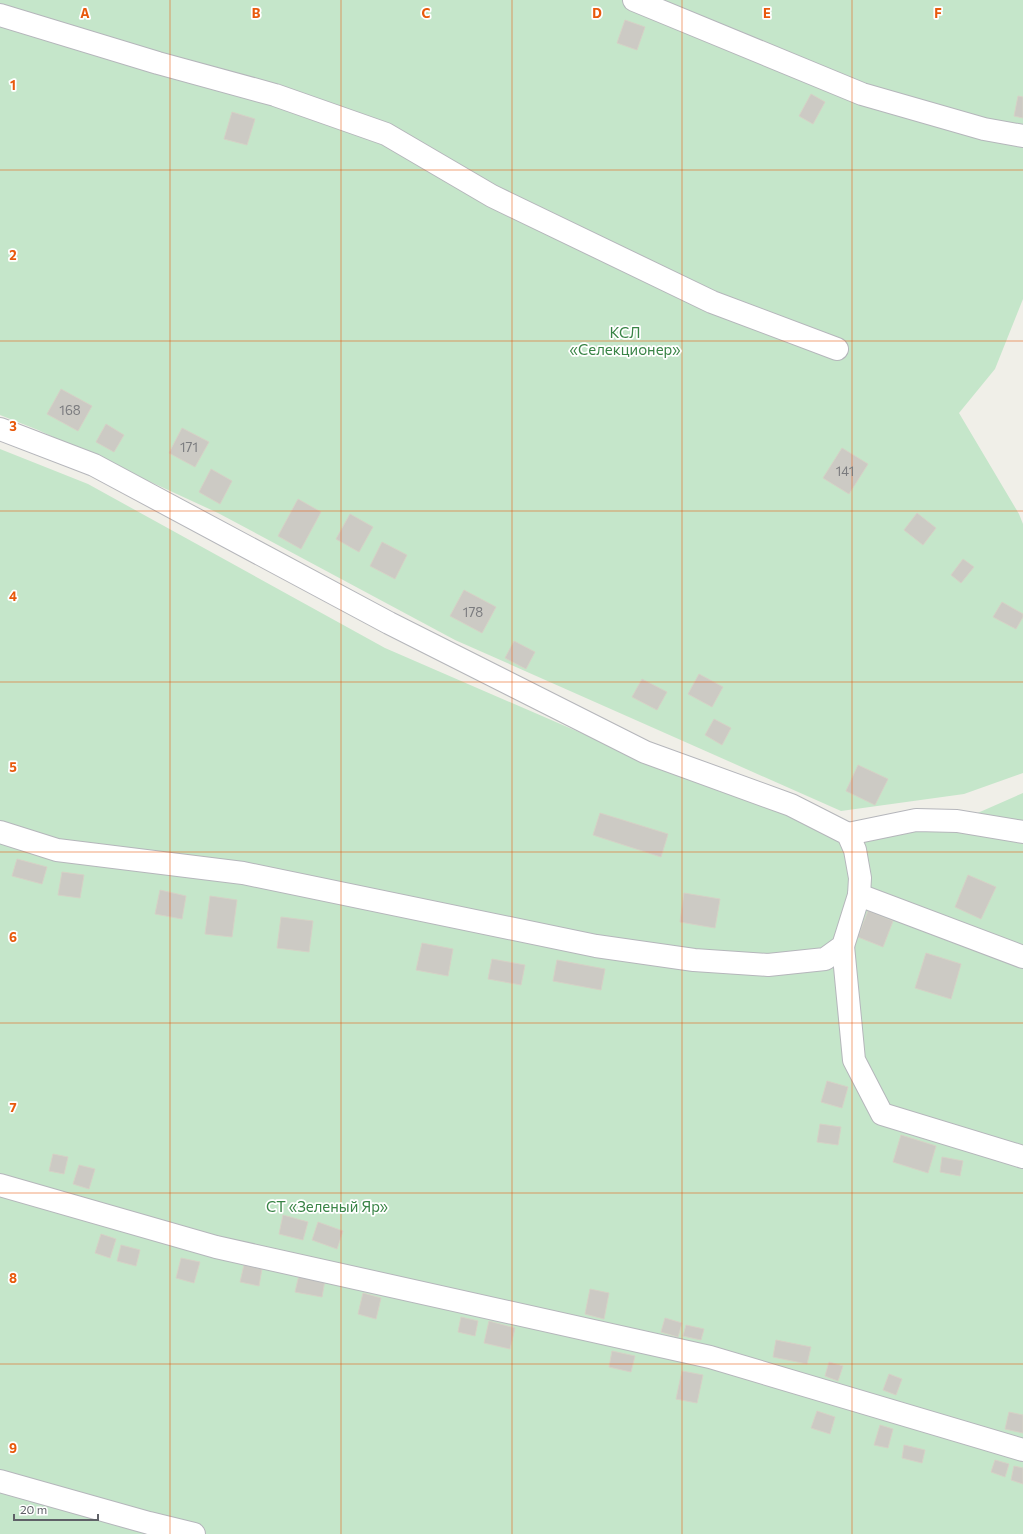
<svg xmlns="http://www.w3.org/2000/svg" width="1023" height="1534" viewBox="0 0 1023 1534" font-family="Commissioner,sans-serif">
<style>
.green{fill:#c5e6ca}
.building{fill:#cccac4;stroke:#d5d2c6}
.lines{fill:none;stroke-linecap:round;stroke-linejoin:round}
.minor-casing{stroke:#b5b6bb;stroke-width:24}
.minor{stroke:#fff;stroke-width:22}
.grid{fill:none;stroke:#e8590c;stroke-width:1;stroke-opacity:0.55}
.labels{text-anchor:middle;stroke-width:3.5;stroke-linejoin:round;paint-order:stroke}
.number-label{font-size:13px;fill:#7a7b7e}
.park-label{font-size:15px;fill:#398446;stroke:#fff}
.grid-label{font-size:13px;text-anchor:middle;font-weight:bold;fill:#e8590c;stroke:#fff;stroke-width:3.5;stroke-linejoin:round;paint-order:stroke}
</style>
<rect width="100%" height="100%" fill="#f0efe8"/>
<g class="green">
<path d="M0,0H1023V299L995,369L959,413L1019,514L1023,524V773L964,794L841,811L455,640L218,513L38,430L0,415Z"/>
<path d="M0,449L88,484L385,648L602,742L834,834L973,815L1023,793V1534H0Z"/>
</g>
<g class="building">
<path d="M625,20L645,27L637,50L617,43Z"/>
<path d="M811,94L825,102L813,124L799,116Z"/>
<path d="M1018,96L1023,97V118L1014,116Z"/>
<path d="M232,112L255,119L247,145L224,139Z"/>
<path d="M61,389L92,406L78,431L47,414Z"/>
<path d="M106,424L124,435L114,452L96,442Z"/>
<path d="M182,428L209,442L195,467L169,453Z"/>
<path d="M842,448L868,464L849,494L823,478Z"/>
<path d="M211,469L232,481L220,504L199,492Z"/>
<path d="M298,499L321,512L301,549L278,536Z"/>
<path d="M917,513L936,528L923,545L904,530Z"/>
<path d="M350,514L373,527L359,552L336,539Z"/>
<path d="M382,542L407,555L395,579L370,566Z"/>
<path d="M963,559L974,567L961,583L951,575Z"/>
<path d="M464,590L496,607L482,633L450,616Z"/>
<path d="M1002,602L1023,614V617L1016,629L993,617Z"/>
<path d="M514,641L535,652L526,669L505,658Z"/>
<path d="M699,674L723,687L712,707L688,694Z"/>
<path d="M642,679L667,692L657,710L632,697Z"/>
<path d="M714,719L731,728L722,745L705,735Z"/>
<path d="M858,765L888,779L875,805L846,791Z"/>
<path d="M600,813L668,834L661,857L593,835Z"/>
<path d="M17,859L47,867L42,884L12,876Z"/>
<path d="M62,872L84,875L80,898L58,895Z"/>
<path d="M968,875L996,887L981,919L955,907Z"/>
<path d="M160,890L186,896L182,919L155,914Z"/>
<path d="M684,893L720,899L715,928L680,922Z"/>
<path d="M210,896L237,900L232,937L205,934Z"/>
<path d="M868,911L893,921L883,947L858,937Z"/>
<path d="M281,917L313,921L309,952L277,948Z"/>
<path d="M422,943L453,949L448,976L416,970Z"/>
<path d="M926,953L961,964L951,999L915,988Z"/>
<path d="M492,959L525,965L521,985L488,979Z"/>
<path d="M557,960L605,969L601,990L553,981Z"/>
<path d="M827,1081L848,1087L842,1108L821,1102Z"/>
<path d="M820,1124L841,1127L838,1145L817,1142Z"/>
<path d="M901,1135L936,1146L928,1173L893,1162Z"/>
<path d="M53,1154L68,1157L64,1174L49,1171Z"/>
<path d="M942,1157L963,1161L960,1176L940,1172Z"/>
<path d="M79,1165L95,1169L89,1189L73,1184Z"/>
<path d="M283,1215L308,1222L303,1240L279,1234Z"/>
<path d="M318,1222L343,1231L337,1249L312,1240Z"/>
<path d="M101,1234L116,1239L110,1258L95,1253Z"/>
<path d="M121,1245L140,1250L136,1266L117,1261Z"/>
<path d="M181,1258L200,1262L194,1283L176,1278Z"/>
<path d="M244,1265L262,1269L259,1286L240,1282Z"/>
<path d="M299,1275L325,1280L322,1297L295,1292Z"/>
<path d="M590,1289L609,1293L604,1319L585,1314Z"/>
<path d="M363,1293L381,1298L376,1319L358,1314Z"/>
<path d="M461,1317L478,1321L475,1336L458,1332Z"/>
<path d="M665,1318L682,1323L678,1337L661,1332Z"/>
<path d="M489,1321L515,1328L510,1349L484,1343Z"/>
<path d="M686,1325L704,1329L701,1340L683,1336Z"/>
<path d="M776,1340L811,1347L807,1364L773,1357Z"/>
<path d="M612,1351L635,1356L631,1372L609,1367Z"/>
<path d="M829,1362L843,1366L838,1381L825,1376Z"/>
<path d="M682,1371L703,1375L697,1403L676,1399Z"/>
<path d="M889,1374L902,1379L896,1395L883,1390Z"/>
<path d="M817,1411L835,1417L830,1434L811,1428Z"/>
<path d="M1009,1412L1023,1415V1433L1005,1429Z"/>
<path d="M880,1425L893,1429L888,1448L874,1445Z"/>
<path d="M904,1445L925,1450L922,1463L902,1458Z"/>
<path d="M995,1460L1009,1464L1005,1477L991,1472Z"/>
<path d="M1014,1466L1023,1468V1484L1011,1480Z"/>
</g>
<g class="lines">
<g class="minor-casing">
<g id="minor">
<path d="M634,0L862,94L984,129L1023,136"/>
<path d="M0,15L158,63L275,95L386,134L492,196L712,302L837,349"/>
<path d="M0,429L94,465L389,623L645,752L791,805L848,834L855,850L860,878L859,895L843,946L825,959L768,965L694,960L596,946L243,873L57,850L0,832"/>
<path d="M848,834L916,820L957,821L1023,832"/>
<path d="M859,895L1023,957"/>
<path d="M843,946L854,1060L882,1114L1023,1157"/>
<path d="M0,1185L216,1247L710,1357L1023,1450"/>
<path d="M0,1481L149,1523L194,1534"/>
</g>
</g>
<use href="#minor" class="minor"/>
</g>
<path class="grid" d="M170,0V1534M341,0V1534M512,0V1534M682,0V1534M852,0V1534M0,170H1023M0,341H1023M0,511H1023M0,682H1023M0,852H1023M0,1023H1023M0,1193H1023M0,1364H1023"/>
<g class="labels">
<g class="number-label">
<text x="70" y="415">168</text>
<text x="189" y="452">171</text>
<text x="845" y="476">141</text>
<text x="473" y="617">178</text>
</g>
<g class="park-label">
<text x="625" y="338">КСЛ<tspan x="625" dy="17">«Селекционер»</tspan></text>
<text x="327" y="1212">СТ «Зеленый Яр»</text>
</g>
</g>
<g class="grid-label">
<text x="85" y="18">A</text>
<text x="256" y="18">B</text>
<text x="426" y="18">C</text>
<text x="597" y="18">D</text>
<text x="767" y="18">E</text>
<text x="938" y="18">F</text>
<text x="13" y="90">1</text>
<text x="13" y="260">2</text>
<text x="13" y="431">3</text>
<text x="13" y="601">4</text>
<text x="13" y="772">5</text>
<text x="13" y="942">6</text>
<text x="13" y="1112">7</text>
<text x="13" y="1283">8</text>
<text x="13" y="1453">9</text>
</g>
<path d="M14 1514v6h84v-6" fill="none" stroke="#5f6167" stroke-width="2"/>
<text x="20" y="1514" font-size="12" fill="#5f6167" stroke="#ffffff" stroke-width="3" paint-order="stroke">20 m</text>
</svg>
